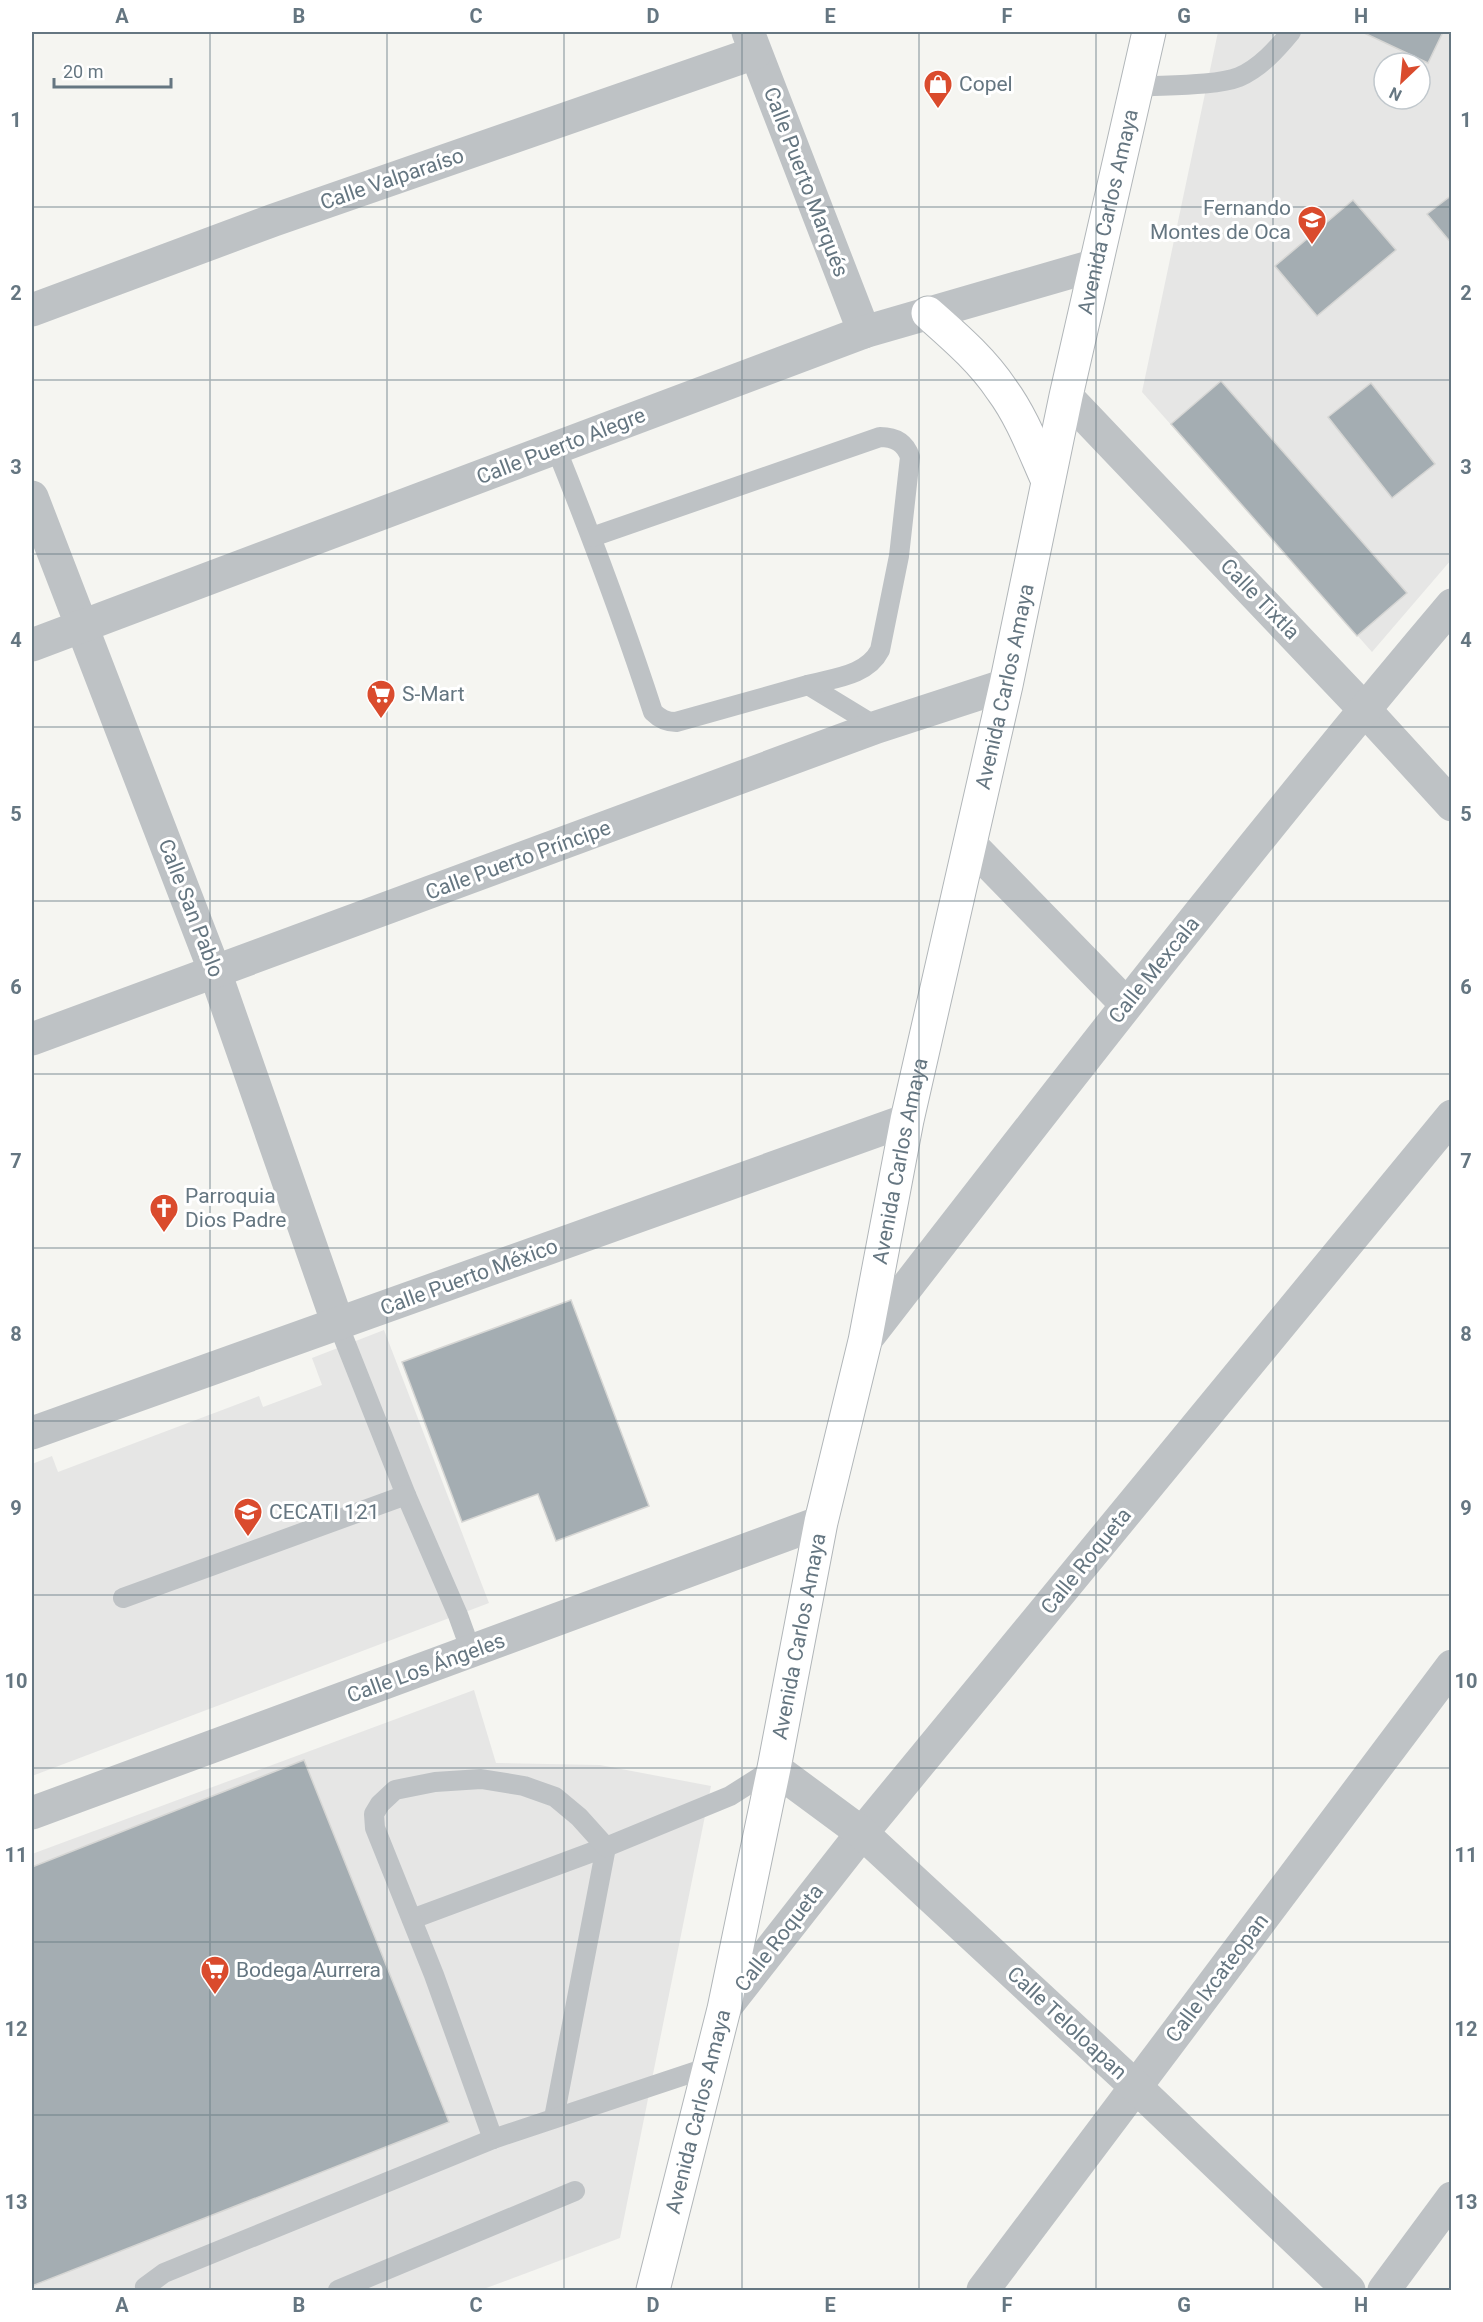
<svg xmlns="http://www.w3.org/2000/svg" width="1483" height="2322" viewBox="0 0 1483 2322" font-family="Roboto,sans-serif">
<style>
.built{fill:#e6e6e5;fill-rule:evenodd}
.building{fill:#a4adb2;stroke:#d6d6d4;stroke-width:1.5}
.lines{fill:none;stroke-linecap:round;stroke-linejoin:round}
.primary-casing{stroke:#b1b6b9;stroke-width:35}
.service{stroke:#bec2c5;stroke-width:20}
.minor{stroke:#bec2c5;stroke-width:33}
.tertiary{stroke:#bec2c5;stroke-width:33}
.primary{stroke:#fff;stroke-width:33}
.grid{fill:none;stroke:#657681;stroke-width:1.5;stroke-opacity:0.55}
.labels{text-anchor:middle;stroke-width:6;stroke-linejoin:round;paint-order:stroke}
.poi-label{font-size:21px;fill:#657681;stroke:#fff;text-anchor:start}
.street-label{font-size:21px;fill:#657681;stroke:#fff}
.neatline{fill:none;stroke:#657681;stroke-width:2}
.grid-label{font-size:20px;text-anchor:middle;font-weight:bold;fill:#657681}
</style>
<rect width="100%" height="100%" fill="#f5f5f1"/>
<g class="built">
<path d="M1218,32H1451V560L1372,652L1142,392ZM1384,63H1420V99H1384Z"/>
<path d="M384,1330L489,1603L32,1776V1464L52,1456L58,1472L259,1396L263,1407L322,1385L312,1358Z"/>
<path d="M474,1690L496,1763L600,1765L711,1786L620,2238L481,2290H32V1854Z"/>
</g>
<g class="building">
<path d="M1362,32H1443L1428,63Z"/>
<path d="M1452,195V244L1427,214Z"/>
<path d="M1353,200L1396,250L1317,316L1275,266Z"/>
<path d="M1221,381L1407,593L1357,636L1171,424Z"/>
<path d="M1371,383L1435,464L1392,498L1328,417Z"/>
<path d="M571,1300L649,1506L556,1541L538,1494L462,1522L402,1362Z"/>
<path d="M304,1760L449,2122L32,2286V1867Z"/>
</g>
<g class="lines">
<g class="primary-casing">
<g id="primary">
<path d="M928,313C955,337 982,360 1002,390C1022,417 1034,450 1048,481"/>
<path id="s1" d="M653,2290L724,2009L774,1768L821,1522L865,1341L907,1120L1006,685L1066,396L1149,32"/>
</g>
</g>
<g class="service">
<path d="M1137,87C1162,85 1217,86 1239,77C1260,68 1277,49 1291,32"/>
<path d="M556,448C591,535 624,623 653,712C660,719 666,722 676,722L808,685L877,727"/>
<path d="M592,537L880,437C894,437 905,442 910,457L899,556L880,650C867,676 833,678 808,685"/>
<path d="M338,1324L406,1495L458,1615L471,1651"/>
<path d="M123,1598L406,1495"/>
<path d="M412,1919L606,1847L554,2118"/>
<path d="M493,2139L434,1975L375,1828L374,1814L380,1804L395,1790L435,1782L481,1779L524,1786L555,1797L579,1817L606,1847L730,1796L774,1768"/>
<path d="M146,2290L145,2287L164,2273L493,2139L709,2067"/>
<path d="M338,2290L575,2191"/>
</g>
<g class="minor">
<path d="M748,32L864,332"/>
<path d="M32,310L274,220L755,53"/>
<path d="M1066,396L1364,709L1452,805"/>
<path d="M32,497L215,972L338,1324"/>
<path d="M970,844L1126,1004"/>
<path d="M32,1039L877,727L1006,685"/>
<path d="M865,1341C1057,1093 1249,845 1452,605"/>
<path d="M32,1433L907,1120"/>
<path d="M32,1813L821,1522"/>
<path d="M724,2009L862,1833L1452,1116"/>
<path d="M983,2290L1452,1666"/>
<path d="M1384,2290L1452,2198"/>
</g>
<g class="tertiary">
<path d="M32,645L864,332L1096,265"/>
<path d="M774,1768L862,1833L1136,2087L1349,2290"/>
</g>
<use href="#primary" class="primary"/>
</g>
<path class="grid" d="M210,32V2290M387,32V2290M564,32V2290M742,32V2290M919,32V2290M1096,32V2290M1273,32V2290M32,207H1452M32,380H1452M32,554H1452M32,727H1452M32,901H1452M32,1074H1452M32,1248H1452M32,1421H1452M32,1595H1452M32,1768H1452M32,1942H1452M32,2115H1452"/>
<defs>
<g id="shop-pin" transform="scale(1.5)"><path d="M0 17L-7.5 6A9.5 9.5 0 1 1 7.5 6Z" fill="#da4b2d" stroke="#fff"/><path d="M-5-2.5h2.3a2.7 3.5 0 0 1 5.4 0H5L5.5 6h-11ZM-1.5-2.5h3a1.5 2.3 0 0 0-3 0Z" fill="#fff"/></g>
<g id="school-pin" transform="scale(1.5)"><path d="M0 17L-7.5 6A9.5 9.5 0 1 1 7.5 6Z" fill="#da4b2d" stroke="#fff"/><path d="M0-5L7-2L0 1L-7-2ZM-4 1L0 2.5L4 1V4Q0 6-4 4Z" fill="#fff"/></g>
<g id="supermarket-pin" transform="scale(1.5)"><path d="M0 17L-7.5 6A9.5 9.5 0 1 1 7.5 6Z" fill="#da4b2d" stroke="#fff"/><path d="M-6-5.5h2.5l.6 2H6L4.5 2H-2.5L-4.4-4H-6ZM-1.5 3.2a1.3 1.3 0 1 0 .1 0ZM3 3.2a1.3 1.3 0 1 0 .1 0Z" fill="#fff"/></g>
<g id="church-pin" transform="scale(1.5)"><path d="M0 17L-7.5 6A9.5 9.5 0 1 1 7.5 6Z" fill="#da4b2d" stroke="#fff"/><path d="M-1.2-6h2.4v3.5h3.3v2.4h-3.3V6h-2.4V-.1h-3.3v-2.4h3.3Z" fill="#fff"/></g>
</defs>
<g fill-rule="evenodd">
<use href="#shop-pin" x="938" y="84"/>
<use href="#school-pin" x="1312" y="220"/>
<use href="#supermarket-pin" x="381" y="694"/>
<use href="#church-pin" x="164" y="1208"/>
<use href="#school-pin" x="248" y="1512"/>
<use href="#supermarket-pin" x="215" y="1970"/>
</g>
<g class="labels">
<g class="poi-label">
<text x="959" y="91">Copel</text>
<text x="1291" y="215" text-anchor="end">Fernando<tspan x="1291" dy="24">Montes de Oca</tspan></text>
<text x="402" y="701">S-Mart</text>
<text x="185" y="1203">Parroquia<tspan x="185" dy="24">Dios Padre</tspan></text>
<text x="269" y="1519">CECATI 121</text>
<text x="236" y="1977">Bodega Aurrera</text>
</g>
<g class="street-label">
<text transform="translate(392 179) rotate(-19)" y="7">Calle Valparaíso</text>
<text transform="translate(806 182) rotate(69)" y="7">Calle Puerto Marqués</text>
<text dy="7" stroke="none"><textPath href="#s1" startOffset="2128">Avenida Carlos Amaya</textPath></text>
<text transform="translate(561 446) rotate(-21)" y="7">Calle Puerto Alegre</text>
<text transform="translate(1260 599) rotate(46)" y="7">Calle Tixtla</text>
<text dy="7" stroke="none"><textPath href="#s1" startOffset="1642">Avenida Carlos Amaya</textPath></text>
<text transform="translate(518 860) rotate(-20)" y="7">Calle Puerto Príncipe</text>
<text transform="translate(191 908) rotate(69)" y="7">Calle San Pablo</text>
<text transform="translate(1154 970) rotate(-51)" y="7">Calle Mexcala</text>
<text dy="7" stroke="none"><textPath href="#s1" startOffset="1156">Avenida Carlos Amaya</textPath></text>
<text transform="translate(469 1277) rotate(-20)" y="7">Calle Puerto México</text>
<text transform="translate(1086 1561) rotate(-51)" y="7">Calle Roqueta</text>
<text dy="7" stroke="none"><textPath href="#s1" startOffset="670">Avenida Carlos Amaya</textPath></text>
<text transform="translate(426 1668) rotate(-20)" y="7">Calle Los Ángeles</text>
<text transform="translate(779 1938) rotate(-52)" y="7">Calle Roqueta</text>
<text transform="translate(1217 1978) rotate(-53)" y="7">Calle Ixcateopan</text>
<text transform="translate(1067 2023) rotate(43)" y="7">Calle Teloloapan</text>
<text dy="7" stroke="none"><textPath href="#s1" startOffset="184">Avenida Carlos Amaya</textPath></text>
</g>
</g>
<rect width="1483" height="2322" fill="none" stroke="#ffffff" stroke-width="66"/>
<g transform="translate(1402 81) rotate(206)"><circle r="28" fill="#ffffff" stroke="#c1c8cd" stroke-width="1.5"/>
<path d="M0-4.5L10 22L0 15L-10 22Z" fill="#da4b2d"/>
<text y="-9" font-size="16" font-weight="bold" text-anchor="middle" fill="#657681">N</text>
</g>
<path d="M54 78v9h117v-9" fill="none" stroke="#657681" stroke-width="3"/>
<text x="63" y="78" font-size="18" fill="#657681" stroke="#ffffff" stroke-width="4.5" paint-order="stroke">20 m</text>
<rect x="33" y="33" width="1417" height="2256" class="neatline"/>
<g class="grid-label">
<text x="122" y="23">A</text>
<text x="299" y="23">B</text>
<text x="476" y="23">C</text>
<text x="653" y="23">D</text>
<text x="830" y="23">E</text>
<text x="1007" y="23">F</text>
<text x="1184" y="23">G</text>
<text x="1361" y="23">H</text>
<text x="16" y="127">1</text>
<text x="1466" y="127">1</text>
<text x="16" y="300">2</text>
<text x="1466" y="300">2</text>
<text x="16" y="474">3</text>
<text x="1466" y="474">3</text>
<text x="16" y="647">4</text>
<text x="1466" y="647">4</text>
<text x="16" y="821">5</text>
<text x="1466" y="821">5</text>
<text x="16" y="994">6</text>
<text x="1466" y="994">6</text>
<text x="16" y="1168">7</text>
<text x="1466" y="1168">7</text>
<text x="16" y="1341">8</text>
<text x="1466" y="1341">8</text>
<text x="16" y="1515">9</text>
<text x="1466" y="1515">9</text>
<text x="16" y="1688">10</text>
<text x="1466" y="1688">10</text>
<text x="16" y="1862">11</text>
<text x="1466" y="1862">11</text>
<text x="16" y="2036">12</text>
<text x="1466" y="2036">12</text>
<text x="16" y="2209">13</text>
<text x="1466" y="2209">13</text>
<text x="122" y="2312">A</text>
<text x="299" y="2312">B</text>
<text x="476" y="2312">C</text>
<text x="653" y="2312">D</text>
<text x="830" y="2312">E</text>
<text x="1007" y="2312">F</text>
<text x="1184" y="2312">G</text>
<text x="1361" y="2312">H</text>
</g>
</svg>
